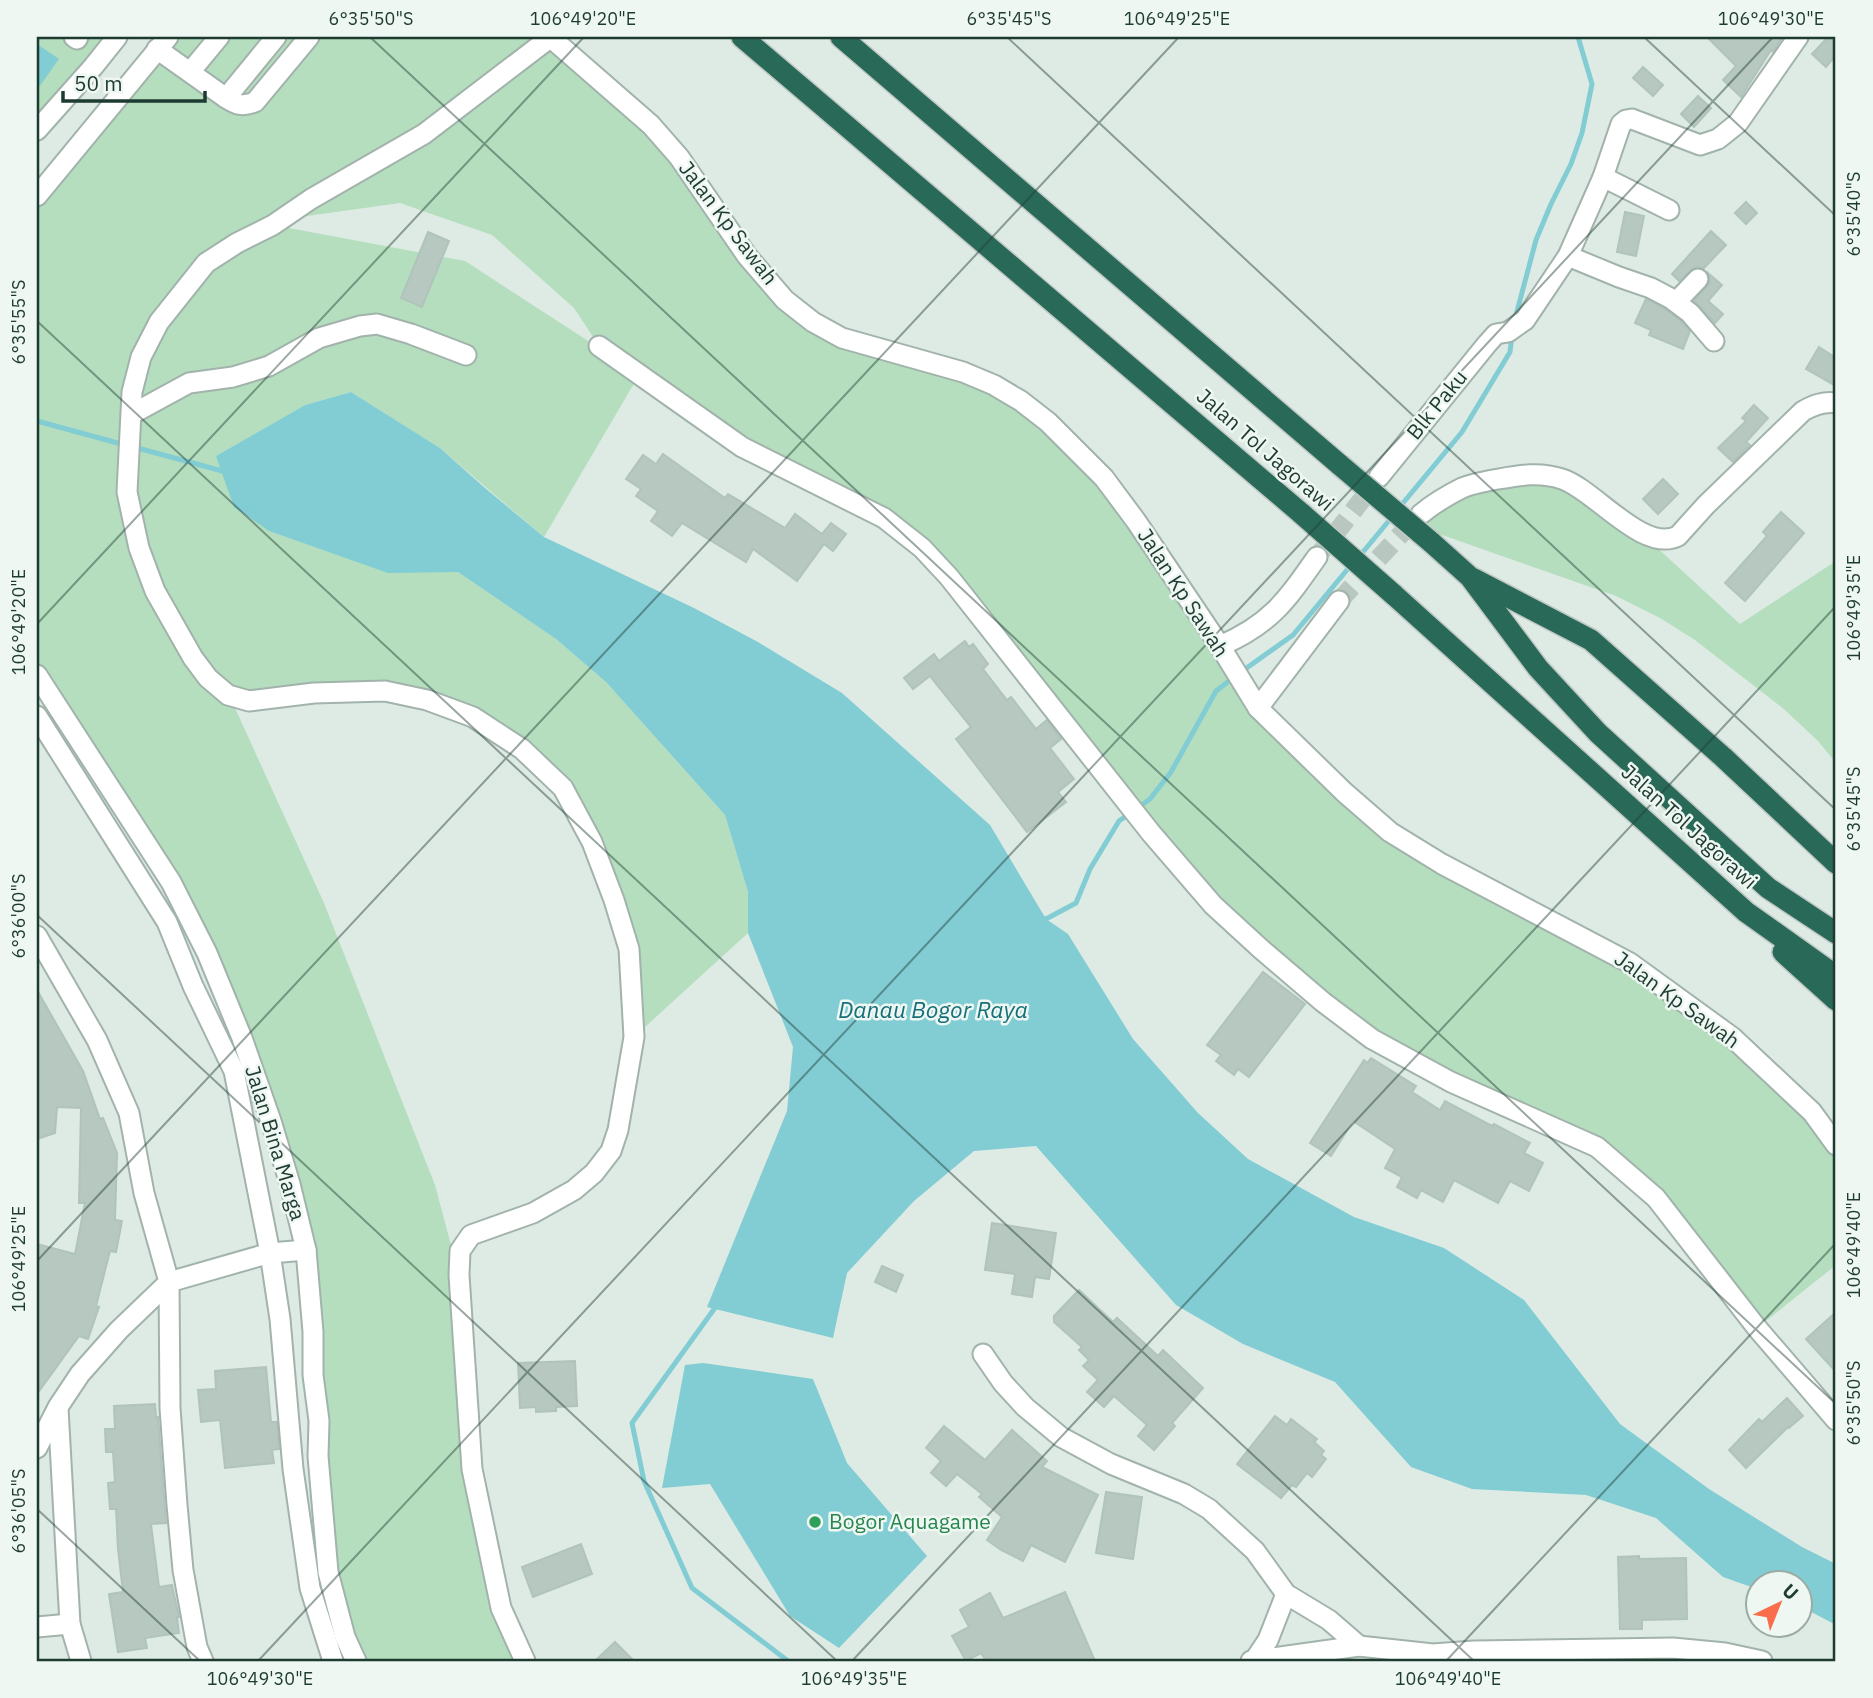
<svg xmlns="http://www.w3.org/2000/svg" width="1873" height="1698" viewBox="0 0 1873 1698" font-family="'IBM Plex Sans',sans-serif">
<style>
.green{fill:#b5debe;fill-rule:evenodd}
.water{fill:#82ccd4}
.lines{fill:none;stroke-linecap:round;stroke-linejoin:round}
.stream{stroke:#82ccd4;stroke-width:5}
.building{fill:#b6c8c0;stroke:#b0c4bb;stroke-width:2}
.minor-tunnel{stroke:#b8c8c0;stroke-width:19;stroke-dasharray:19 10;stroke-linecap:butt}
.minor-casing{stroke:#a1b3ab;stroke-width:23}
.highway-casing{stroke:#c0c8c6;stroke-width:24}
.minor{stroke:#fff;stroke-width:19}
.highway{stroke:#296958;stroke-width:21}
.highway-bridge-casing{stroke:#c0c8c6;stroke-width:24;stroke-linecap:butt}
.highway-bridge{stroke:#296958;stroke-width:21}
.ticks{fill:none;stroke:#1e3b32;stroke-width:2;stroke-opacity:0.45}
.leisure-dot{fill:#2e9e5b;stroke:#eef7f2;stroke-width:2.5}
.labels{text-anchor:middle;stroke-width:5;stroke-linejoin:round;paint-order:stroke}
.street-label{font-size:21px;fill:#1e3b32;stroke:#eef7f2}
.leisure-label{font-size:21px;fill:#27864d;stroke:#eef7f2;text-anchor:start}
.water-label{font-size:23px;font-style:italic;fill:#166f7a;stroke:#eef7f2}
.neatline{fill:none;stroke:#1e3b32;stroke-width:2.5}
.ticks-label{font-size:18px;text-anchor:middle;fill:#1e3b32}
</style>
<rect width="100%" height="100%" fill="#deebe4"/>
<g class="green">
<path d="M37,37H117L37,131Z"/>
<path d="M167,37H550L655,129L813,322L994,385L1104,478L1253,701L1392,833L1630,963L1732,1037L1836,1145V1265L1757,1328L1656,1198L1597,1147L1372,1039L1261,949L922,548L742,447L639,375L544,537L440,448L351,392L305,405L216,456L269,531L388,572H458L556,639L606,682L725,815L748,892V933L634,1037L629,949L563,788L473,717L385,691L229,695L324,903L435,1185L459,1275L472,1469L525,1661H356L328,1572L306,1250L207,953L37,675V195ZM400,203L492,235L574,308L599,346L613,357L465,261L273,225L279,220Z"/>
<path d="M1563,479L1639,531L1740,624L1836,561V763L1818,741L1785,710L1695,640L1660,618L1616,596L1411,524L1463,488Z"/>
</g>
<g class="water">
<path d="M37,44L59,59L37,90Z"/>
<path d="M351,392L440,448L485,488L544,537L694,608L758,642L842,693L990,825L1046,919L1068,934L1133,1039L1198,1113L1248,1159L1354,1217L1444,1248L1524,1300L1620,1424L1709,1489L1802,1547L1836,1564V1625L1800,1606V1582H1758L1757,1589L1723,1577L1656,1518L1586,1495L1472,1489L1411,1467L1335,1382L1243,1344L1176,1305L1036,1146L974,1151L914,1201L847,1273L833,1338L707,1307L787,1111L793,1047L748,933V892L725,815L606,682L556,639L458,572L388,573L269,531L234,507L216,456L305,405Z"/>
<path d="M703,1363L813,1379L847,1463L927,1556L839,1648L790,1616L710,1484L662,1488L685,1365Z"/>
</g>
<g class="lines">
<g class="stream">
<path d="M1515,319L1536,240L1551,204L1571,164L1582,133L1592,84L1578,37"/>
<path d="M37,421L125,445"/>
<path d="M134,447L226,472"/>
<path d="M1398,509L1462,432L1510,352L1512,335"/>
<path d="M1358,558L1392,517"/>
<path d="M1241,672L1293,635L1351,565"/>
<path d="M1040,918L1046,919L1076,903L1090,869L1119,821L1150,799L1171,772L1216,691L1233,678"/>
<path d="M717,1305L632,1423L644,1481L692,1588L788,1661"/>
</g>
</g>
<g class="building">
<path d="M1707,37H1780L1781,39L1773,52L1771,50L1741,97L1723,80L1736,66Z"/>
<path d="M1828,37H1836V55L1826,67L1812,54Z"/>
<path d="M1643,67L1663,85L1653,96L1633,78Z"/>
<path d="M1698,96L1711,108L1694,127L1681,114Z"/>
<path d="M1746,202L1757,213L1746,224L1735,213Z"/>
<path d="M1625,212L1644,216L1636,256L1617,252Z"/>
<path d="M1711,231L1726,245L1704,268H1694L1679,281L1672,274Z"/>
<path d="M428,232L449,241L422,307L401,298Z"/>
<path d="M1708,273L1722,285L1708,301L1723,314L1715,323L1694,301L1710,283Z"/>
<path d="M1646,299L1663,308L1682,322L1690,331L1683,349L1649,335L1651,330L1635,323Z"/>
<path d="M1819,347L1836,358V386L1806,369Z"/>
<path d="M1754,405L1768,418L1746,442L1750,445L1733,462L1718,448L1746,421L1742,418Z"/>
<path d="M663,454L725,498L728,494L785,528L795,514L822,534L831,523L846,534L833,551L824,544L797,581L753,549L746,562L682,523L672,536L651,521L658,511L636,496L641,489L626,479L643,455L656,464Z"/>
<path d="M1663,479L1678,494L1658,514L1643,499Z"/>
<path d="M1781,512L1804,533L1745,601L1725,583L1767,536L1763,532Z"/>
<path d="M965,641L969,647L973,644L988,664L983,669L1007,700L1011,697L1036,729L1047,720L1061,739L1050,748L1074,779L1058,792L1066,802L1027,832L956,739L971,727L930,676L913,689L904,678L934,654L939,661Z"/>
<path d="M1263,972L1305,1004L1249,1077L1238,1069L1234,1075L1216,1061L1221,1055L1207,1045Z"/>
<path d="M37,990L83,1071L100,1119L103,1118L117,1153L115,1220L122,1221L116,1252L110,1251L96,1306L99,1307L88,1339L79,1336L37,1394V1244L75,1254L85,1203H79L81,1108L57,1107L55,1133L37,1139Z"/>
<path d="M1371,1058L1416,1086L1412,1092L1440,1110L1445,1101L1492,1126L1494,1124L1530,1143L1524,1153L1543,1163L1529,1191L1510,1181L1498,1203L1454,1180L1443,1202L1421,1190L1417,1198L1397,1187L1402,1177L1385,1168L1395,1149L1353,1121L1331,1156L1310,1143L1364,1060L1367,1063Z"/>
<path d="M992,1223L1056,1233L1049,1279L1035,1277L1032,1297L1012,1294L1015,1274L985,1270Z"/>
<path d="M882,1266L903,1275L896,1292L875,1282Z"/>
<path d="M1079,1290L1113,1322L1117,1318L1158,1356L1163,1350L1203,1388L1172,1423L1175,1426L1154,1450L1138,1436L1147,1425L1114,1396L1104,1407L1087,1392L1098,1380L1083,1366L1089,1360L1079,1350L1082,1347L1054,1322V1316Z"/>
<path d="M1836,1312V1372L1806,1339Z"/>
<path d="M575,1361L577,1406L556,1407V1411L536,1412V1407L520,1408L518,1363Z"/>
<path d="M266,1367L271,1422H277L279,1449L272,1450L274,1463L225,1468L220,1420L201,1422L198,1390L216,1389L215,1371Z"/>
<path d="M1787,1398L1803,1416L1789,1428L1788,1427L1746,1468L1729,1450L1759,1419L1762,1422Z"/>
<path d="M155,1404L156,1417H158L166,1523L151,1524L159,1587L172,1585L179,1617H177L179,1633L145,1638L147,1648L118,1652L109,1594L123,1592L118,1549L116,1509H110L108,1483L115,1482L113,1452H106L105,1429H115L114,1406Z"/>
<path d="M1275,1416L1287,1425L1291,1419L1317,1439L1314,1442L1324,1451L1321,1455L1326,1459L1312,1477L1307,1473L1296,1487L1292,1485L1281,1498L1237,1464Z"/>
<path d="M944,1426L985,1460L1012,1430L1047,1461L1042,1467L1098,1495L1065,1562L1031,1545L1023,1561L1001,1550L987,1540L1002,1517L979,1497L982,1494L957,1474L946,1486L931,1473L941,1461L926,1448Z"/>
<path d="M1106,1492L1142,1497L1133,1559L1096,1553Z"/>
<path d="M581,1544L592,1574L533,1597L522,1567Z"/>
<path d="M1639,1556V1559L1686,1558L1687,1619L1642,1620V1629H1620L1618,1557Z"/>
<path d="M1065,1592L1095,1661H986L981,1653L966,1661L952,1636L969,1627L960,1610L990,1593L1003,1618Z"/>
<path d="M615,1642L634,1661H595Z"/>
</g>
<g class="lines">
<g class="minor-tunnel">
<path d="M1317,557L1379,478"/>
<path d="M1339,601L1419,515"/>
</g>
<g class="minor-casing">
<g id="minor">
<path d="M74,37L77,39L78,37"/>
<path d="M550,37L651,125L679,157L747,256L785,300L813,322L842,338L963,372L994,385L1021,401L1048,422L1104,478L1136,521L1220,646L1258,708L1344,792L1390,832L1442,864L1630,963L1732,1037L1812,1112L1836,1145"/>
<path d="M157,49L226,98C237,105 242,107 255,102L309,37"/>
<path d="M190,72L219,37"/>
<path d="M226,98L276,37"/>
<path d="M37,130L93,67L117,37"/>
<path d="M1603,177L1669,210"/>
<path d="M37,196L168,37"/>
<path d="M1568,256L1619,277L1651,288L1670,298L1690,313L1714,341"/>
<path d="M1676,302L1698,279"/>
<path d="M599,346L742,447L884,518L922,548L949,577L1151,833L1213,905L1261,949L1323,1002L1372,1039L1451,1082L1597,1147L1656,1198L1757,1328L1836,1420"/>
<path d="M132,414L189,383L233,377L269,366L319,338L360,326L377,324L411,334L466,355"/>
<path d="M1379,477L1487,344L1496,334L1508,332L1525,320L1568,256L1603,177L1621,124L1626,120L1632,119L1700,145L1718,139L1738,123L1798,37"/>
<path d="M1421,514C1433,504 1448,495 1462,488C1471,484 1483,482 1493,480C1516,476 1538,471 1562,479C1594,489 1643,554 1678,536L1706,505L1803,411C1814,405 1824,401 1836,403"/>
<path d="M1220,646C1271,624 1286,601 1317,557"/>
<path d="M37,675L171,882L207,953L242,1038L271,1121L290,1184L306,1250L313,1332V1375L319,1421L318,1456L328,1572L345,1637L356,1661"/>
<path d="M1258,708L1339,601"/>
<path d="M37,716L167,922L193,986L234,1071L270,1253L280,1319L293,1469L310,1588L333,1661"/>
<path d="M37,936L97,1040L129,1113L144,1193L169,1282L170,1408L177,1505L183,1570L197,1647L203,1661"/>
<path d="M983,1354L1003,1383L1025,1407L1061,1437L1111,1464L1184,1494L1209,1509L1255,1551L1286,1594L1329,1620L1359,1646"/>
<path d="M58,1408L70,1624L81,1661"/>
<path d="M37,1448L58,1407L80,1374L119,1330L169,1282L270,1253L306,1250"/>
<path d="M37,1627L70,1624"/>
<path d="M525,1661L501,1608L472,1469L459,1275L460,1251L471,1235L533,1213L574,1190L594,1173L611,1151L618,1130L634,1037L629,949L614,900L592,842L563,788L522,749L473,717L427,700L385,691L314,693L249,701L228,695L208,678L193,658L155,591L139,548L127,492L132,392L141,357L159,322L206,263L237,243L273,225L311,199L424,134L551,37"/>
<path d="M1251,1661L1359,1646L1433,1654L1474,1651L1673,1648L1725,1653L1762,1661"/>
<path d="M1254,1661L1268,1640L1286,1594"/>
</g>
</g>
<g class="highway-casing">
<g id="highway">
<path d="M742,37L1302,514"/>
<path d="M841,37L1340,465"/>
<path d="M1431,542L1470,577L1538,668L1598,733L1768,888L1836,933"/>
<path d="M1474,579L1591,640L1723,757L1836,863"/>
<path d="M1393,594L1746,912L1836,976"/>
<path d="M1783,952L1836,1000"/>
</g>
</g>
<use href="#minor" class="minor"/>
<use href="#highway" class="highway"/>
<g class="highway-bridge-casing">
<g id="highway-bridge">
<path d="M1340,465L1431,542"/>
<path d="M1302,514L1393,594"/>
</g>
</g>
<use href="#highway-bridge" class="highway-bridge"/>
</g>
<path class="ticks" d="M370,37L1836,1404M1007,37L1836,810M1644,37L1836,216M37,321L1474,1661M37,624L584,37M37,915L837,1661M37,1261L1179,37M37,1509L200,1661M258,1661L1773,37M852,1661L1836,606M1446,1661L1836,1243"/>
<circle class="leisure-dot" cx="815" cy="1522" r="7"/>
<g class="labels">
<g class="street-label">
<text transform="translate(728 223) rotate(53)" y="7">Jalan Kp Sawah</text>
<text transform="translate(1437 405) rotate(-51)" y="7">Blk Paku</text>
<text transform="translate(1265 450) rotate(41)" y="7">Jalan Tol Jagorawi</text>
<text transform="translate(1183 593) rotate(57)" y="7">Jalan Kp Sawah</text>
<text transform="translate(1689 827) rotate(42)" y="7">Jalan Tol Jagorawi</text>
<text transform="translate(1677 1000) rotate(36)" y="7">Jalan Kp Sawah</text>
<text transform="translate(275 1143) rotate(73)" y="7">Jalan Bina Marga</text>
</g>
<g class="leisure-label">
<text x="829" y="1529">Bogor Aquagame</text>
</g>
<g class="water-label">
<text x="933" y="1018">Danau Bogor Raya</text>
</g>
</g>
<rect width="1873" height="1698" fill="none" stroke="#eef7f2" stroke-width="77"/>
<g transform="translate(1779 1604) rotate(43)"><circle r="33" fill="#eef7f2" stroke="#9baca5" stroke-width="2"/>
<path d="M0-5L12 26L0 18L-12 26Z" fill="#fa6d4c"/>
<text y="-10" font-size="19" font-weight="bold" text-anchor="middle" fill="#1e3b32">U</text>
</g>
<path d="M63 91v10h142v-10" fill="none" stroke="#1e3b32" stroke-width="3.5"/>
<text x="74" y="91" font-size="21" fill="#1e3b32" stroke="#eef7f2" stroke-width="5" paint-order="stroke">50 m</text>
<rect x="38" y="38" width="1796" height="1622" class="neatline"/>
<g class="ticks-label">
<text x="371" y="25">6°35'50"S</text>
<text x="583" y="25">106°49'20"E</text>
<text x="1009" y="25">6°35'45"S</text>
<text x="1177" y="25">106°49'25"E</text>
<text x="1771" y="25">106°49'30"E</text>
<text transform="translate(1854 214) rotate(-90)" y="6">6°35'40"S</text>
<text transform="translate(19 322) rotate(-90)" y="6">6°35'55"S</text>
<text transform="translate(1854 608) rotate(-90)" y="6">106°49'35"E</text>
<text transform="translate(19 622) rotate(-90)" y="6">106°49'20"E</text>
<text transform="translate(1854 809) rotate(-90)" y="6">6°35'45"S</text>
<text transform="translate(19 916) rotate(-90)" y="6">6°36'00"S</text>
<text transform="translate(1854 1245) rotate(-90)" y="6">106°49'40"E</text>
<text transform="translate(19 1259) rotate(-90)" y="6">106°49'25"E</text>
<text transform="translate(1854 1403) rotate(-90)" y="6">6°35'50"S</text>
<text transform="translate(19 1511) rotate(-90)" y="6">6°36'05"S</text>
<text x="260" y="1685">106°49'30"E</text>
<text x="854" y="1685">106°49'35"E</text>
<text x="1448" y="1685">106°49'40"E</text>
</g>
</svg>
